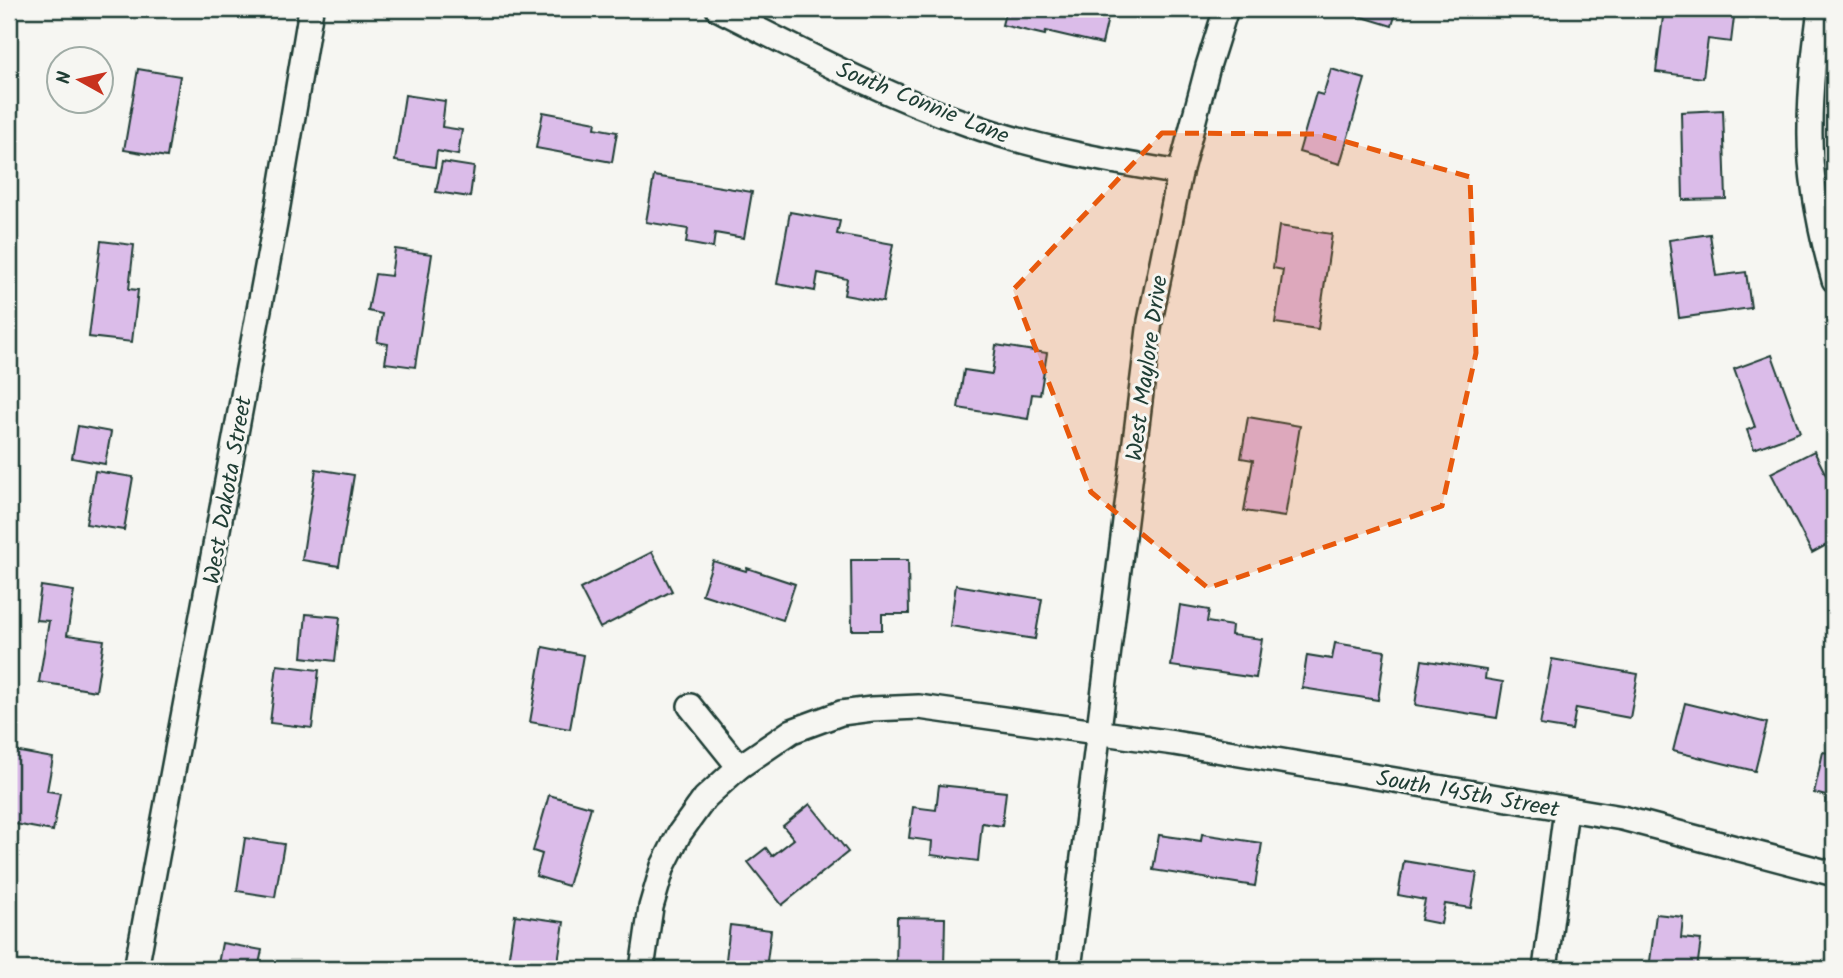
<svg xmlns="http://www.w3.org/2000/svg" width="1843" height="978" viewBox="0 0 1843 978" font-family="Kalam,sans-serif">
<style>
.building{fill:#dbbce9;stroke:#1f3d34;stroke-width:2}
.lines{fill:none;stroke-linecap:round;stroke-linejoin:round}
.street-casing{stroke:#1f3d34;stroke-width:28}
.street{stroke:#f6f6f2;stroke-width:23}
.marked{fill:#e8590c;fill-opacity:0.2;stroke:#e8590c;stroke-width:5;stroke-dasharray:14 9;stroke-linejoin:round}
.labels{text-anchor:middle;stroke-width:6;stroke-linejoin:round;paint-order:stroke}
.street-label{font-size:23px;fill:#1f3d34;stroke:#f6f6f2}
</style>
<rect width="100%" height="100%" fill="#f6f6f2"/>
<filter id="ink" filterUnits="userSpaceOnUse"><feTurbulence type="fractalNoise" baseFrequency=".0143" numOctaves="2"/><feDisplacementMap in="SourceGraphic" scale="14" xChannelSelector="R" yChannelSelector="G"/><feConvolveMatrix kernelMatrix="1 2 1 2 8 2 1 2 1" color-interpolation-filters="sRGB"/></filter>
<g filter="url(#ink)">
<g class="building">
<path d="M1006,9H1110L1102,44L1046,31L1045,35L1002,25Z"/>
<path d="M1347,9H1397L1392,26L1346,12Z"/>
<path d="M1664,9H1735L1731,42L1708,39L1703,78L1656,72Z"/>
<path d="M138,69L180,76L167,157L124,150Z"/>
<path d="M1331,69L1365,79L1340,164L1299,152L1316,93L1323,95Z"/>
<path d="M405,95L445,101L442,127L462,130L458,155L437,151L435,167L395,161Z"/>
<path d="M1723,110L1726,199L1683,200L1681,112Z"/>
<path d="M543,112L596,122L595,128L617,132L612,162L536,148Z"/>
<path d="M442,162L474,167L470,197L436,192Z"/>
<path d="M654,176L752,192L744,238L715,233L713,248L686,243L688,229L646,222Z"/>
<path d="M790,212L840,221L837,234L893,244L883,302L844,295L847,279L818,273L815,291L777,284Z"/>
<path d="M1279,226L1332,234L1318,329L1275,323L1283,270L1273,268Z"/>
<path d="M1710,234L1716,276L1746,272L1751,308L1679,318L1669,240Z"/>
<path d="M101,241L134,245L129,289L138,290L132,342L89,337Z"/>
<path d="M395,249L432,254L415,367L385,363L388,344L377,342L382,314L368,311L375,274L391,276Z"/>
<path d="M996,345L1047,353L1040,395L1032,394L1028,419L958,408L964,370L992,374Z"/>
<path d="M1772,355L1800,432L1754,449L1747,430L1755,427L1734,369Z"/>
<path d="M1248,417L1300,426L1285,517L1244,511L1253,460L1241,458Z"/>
<path d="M78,426L111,432L105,464L72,458Z"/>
<path d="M1814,451L1834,491V541L1812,553L1771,473Z"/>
<path d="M316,469L354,475L339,566L302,560Z"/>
<path d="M95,471L133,477L124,530L86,524Z"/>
<path d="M652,552L672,591L600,628L580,589Z"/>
<path d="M851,560H908L909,614H882V630H852Z"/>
<path d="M713,561L746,571L747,568L795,584L783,620L702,594Z"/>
<path d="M956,585L1042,599L1035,639L950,626Z"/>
<path d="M41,586L74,591L67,635L104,640L96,691L39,682L49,621L36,620Z"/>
<path d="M1180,605L1209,610L1207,622L1232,626L1231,635L1262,639L1256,678L1171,666Z"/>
<path d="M306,614L340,617L335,661L302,657Z"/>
<path d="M1335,643L1385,651L1378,700L1302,688L1307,655L1332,659Z"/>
<path d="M543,647L583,655L570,729L530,722Z"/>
<path d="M1552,659L1638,674L1630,718L1576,708L1572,730L1540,725Z"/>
<path d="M1422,660L1486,670L1485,679L1503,682L1497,718L1415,705Z"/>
<path d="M277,665L319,670L312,728L270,723Z"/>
<path d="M1685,703L1767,723L1755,771L1673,751Z"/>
<path d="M9,750L53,758L47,791L60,793L53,831L9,823Z"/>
<path d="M1823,752L1834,754V798L1814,793Z"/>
<path d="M939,785L1006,792L1002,826L982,823L978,861L931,855L932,841L909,838L913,807L936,810Z"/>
<path d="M549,795L591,807L568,886L536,876L542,854L533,851Z"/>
<path d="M810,804L848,852L782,905L748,862L766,848L772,856L794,839L783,826Z"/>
<path d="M1202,834L1262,843L1255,886L1153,870L1159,835L1201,841Z"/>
<path d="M245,838L284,844L275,897L237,891Z"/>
<path d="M1404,861L1477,873L1471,908L1445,904L1441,924L1421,920L1425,900L1398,895Z"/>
<path d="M1656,914L1683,917L1681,938L1701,940L1697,969H1649Z"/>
<path d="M515,915L564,922L557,969H507Z"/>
<path d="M897,917L945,918L944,969H896Z"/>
<path d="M730,925L771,930L766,969H725Z"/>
<path d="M222,943L262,950L258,969H217Z"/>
<path d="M1184,963L1218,969H1183Z"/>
</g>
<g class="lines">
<g class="street-casing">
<g id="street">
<path d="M718,9C800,50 881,94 968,124C1037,149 1108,161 1180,173"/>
<path d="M1820,9C1815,48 1810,87 1810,127C1809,178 1820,231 1834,280"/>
<path d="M690,706L739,767"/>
<path d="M136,969L275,224L311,9"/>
<path d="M642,969L651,907L663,866L679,834L705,798L739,767L792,731L841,713L872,709L919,707L1174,743L1622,818L1834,874"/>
<path d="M1069,969L1150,321L1180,173L1208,66L1226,9"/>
<path d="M1545,969L1566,810"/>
</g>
</g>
<use href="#street" class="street"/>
</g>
</g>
<path class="marked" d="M1162,133L1319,134L1470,177L1476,353L1442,506L1208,588L1091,492L1013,290Z"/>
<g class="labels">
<g class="street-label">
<text transform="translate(923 102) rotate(22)" y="8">South Connie Lane</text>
<text transform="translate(1146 368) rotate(-82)" y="8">West Maylore Drive</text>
<text transform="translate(227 490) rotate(-80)" y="8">West Dakota Street</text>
<text transform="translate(1468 793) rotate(10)" y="8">South 145th Street</text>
</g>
</g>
<rect width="1843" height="978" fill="none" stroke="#f6f6f2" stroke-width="35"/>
<rect x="18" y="18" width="1808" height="943" fill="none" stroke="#1f3d34" stroke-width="2.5" filter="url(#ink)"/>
<g transform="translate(80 80) rotate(278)"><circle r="33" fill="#f6f6f2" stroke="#a0aca6" stroke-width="2"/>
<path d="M0-5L12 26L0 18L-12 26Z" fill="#c8321e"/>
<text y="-10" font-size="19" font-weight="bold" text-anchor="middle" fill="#1f3d34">N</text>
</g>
</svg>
